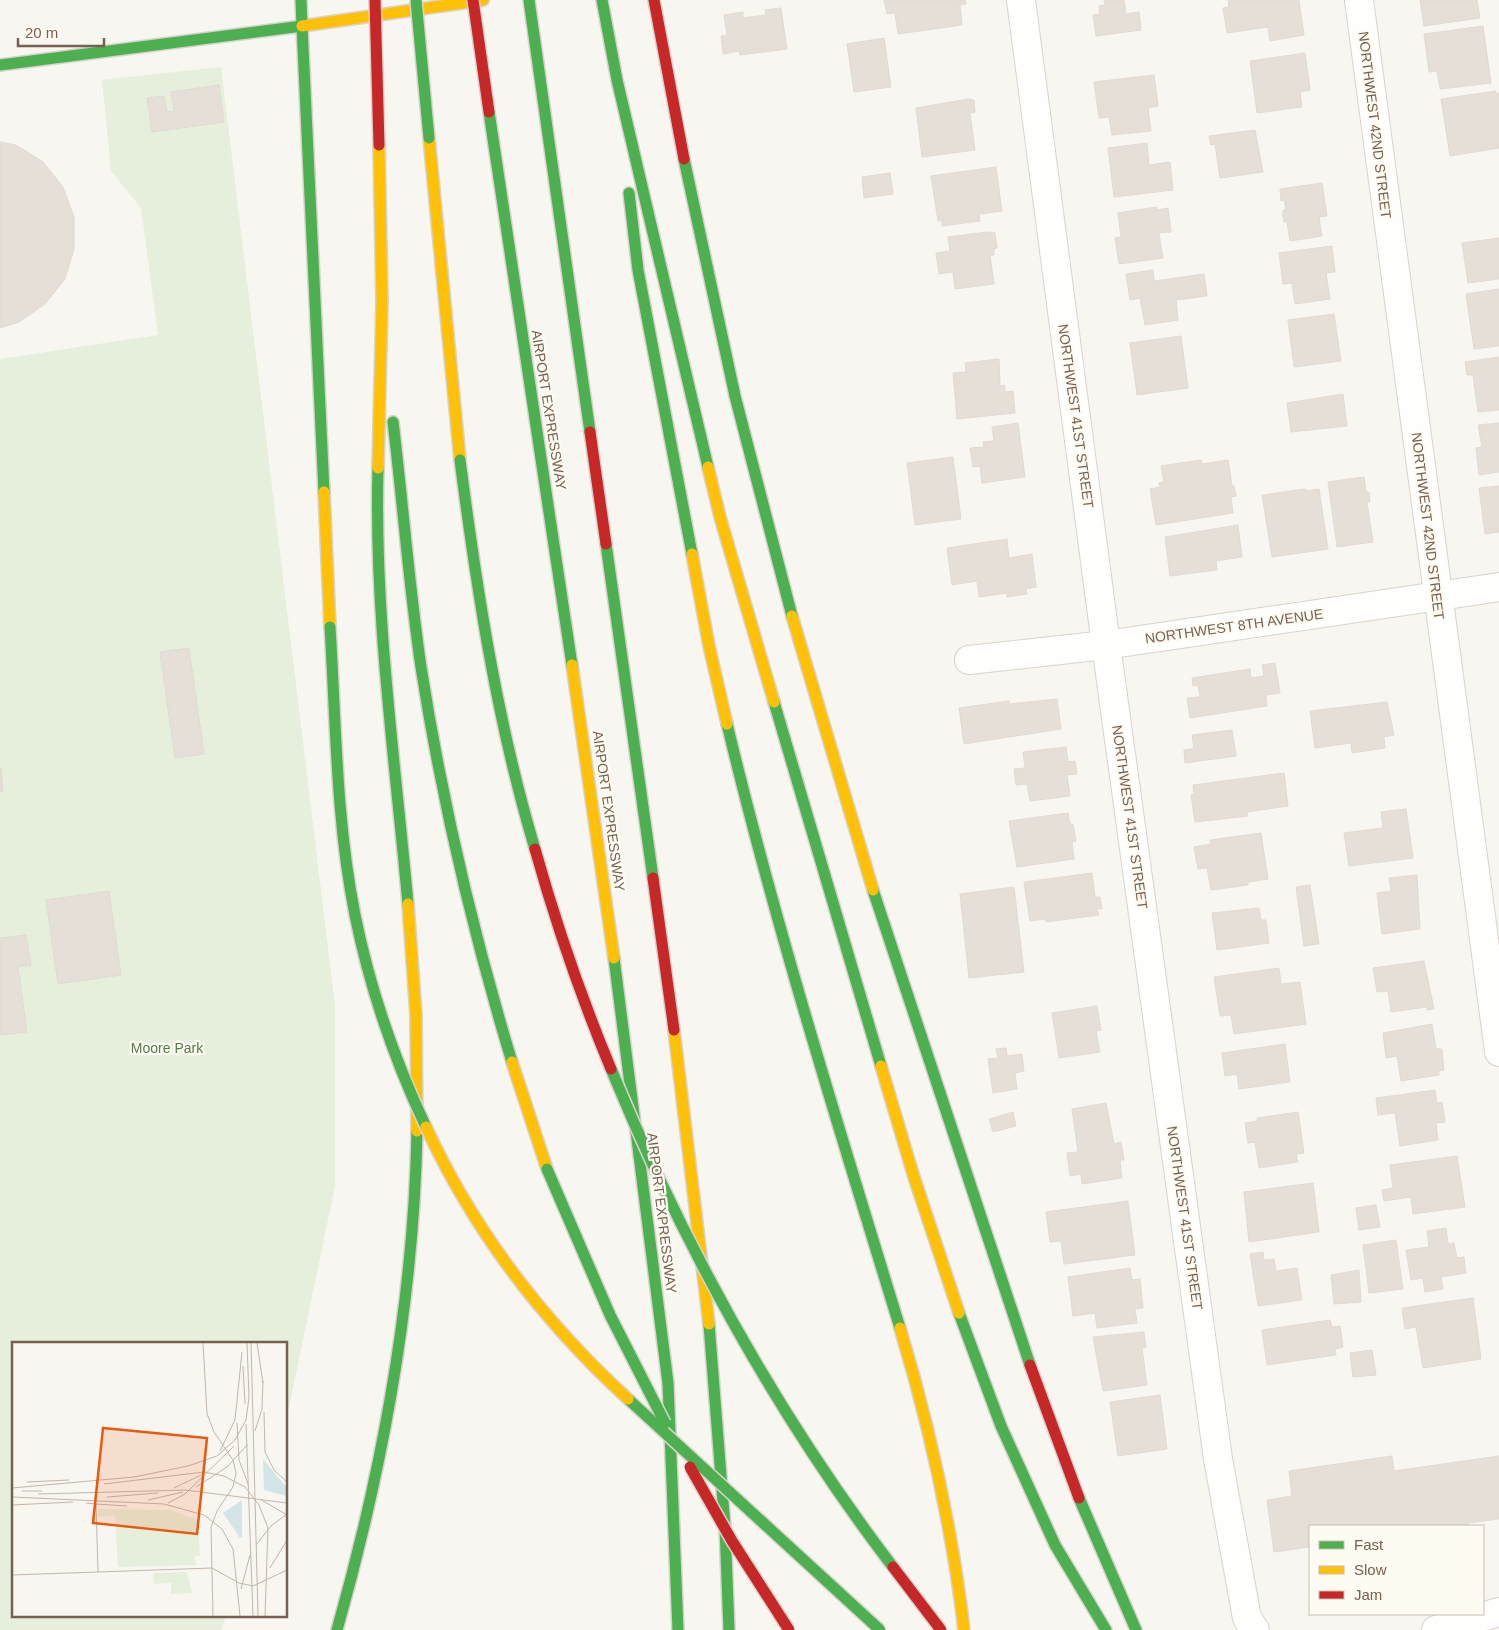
<svg xmlns="http://www.w3.org/2000/svg" width="1499" height="1630" viewBox="0 0 1499 1630" font-family="Helvetica,sans-serif">
<style>
.green{fill:#e5efdb}
.building{fill:#e5dfd7;stroke:#e1dad2}
.lines{fill:none;stroke-linecap:round;stroke-linejoin:round}
.street-casing{stroke:#d8d3ce;stroke-width:30}
.fast-casing{stroke:#d7d2cb;stroke-width:14}
.slow-casing{stroke:#d7d2cb;stroke-width:14}
.jam-casing{stroke:#d7d2cb;stroke-width:14}
.street{stroke:#fefefd;stroke-width:28}
.fast{stroke:#4caf50;stroke-width:11}
.slow{stroke:#ffc107;stroke-width:11}
.jam{stroke:#c62828;stroke-width:11}
.fast-bridge-casing{stroke:#dad3cc;stroke-width:14;stroke-linecap:butt}
.slow-bridge-casing{stroke:#dad3cc;stroke-width:14;stroke-linecap:butt}
.jam-bridge-casing{stroke:#dad3cc;stroke-width:14;stroke-linecap:butt}
.fast-bridge{stroke:#4caf50;stroke-width:11}
.slow-bridge{stroke:#ffc107;stroke-width:11}
.jam-bridge{stroke:#c62828;stroke-width:11}
.labels{text-anchor:middle;stroke-width:4.5;stroke-linejoin:round;paint-order:stroke}
.street-label{font-size:14px;fill:#78604f;stroke:#fefbf3}
.park-label{font-size:14px;fill:#537d47;stroke:#fefbf3}
.inset-road{fill:none;stroke:#c1b6ab;stroke-width:1}
.view{fill:#e8590c;fill-opacity:0.15;stroke:#e8590c;stroke-width:2.5}
.inset-edge{fill:none;stroke:#78604f;stroke-width:2.5}
</style>
<rect width="100%" height="100%" fill="#f8f6f0"/>
<path class="green" d="M221,67L335,1006V1186L286,1422V1344H14V1616H226L221,1630H0V359L158,335L141,208L111,171L102,80Z"/>
<g class="building">
<path d="M884,0H965L966,4L960,5L962,25L898,34L895,13L887,14Z"/>
<path d="M1104,0H1124L1126,14L1139,12L1141,30L1096,36L1093,15L1100,14L1099,6L1105,5Z"/>
<path d="M1228,0H1299L1304,35L1270,41L1268,27L1227,33L1223,8L1229,7Z"/>
<path d="M1420,0H1477L1480,18L1424,26Z"/>
<path d="M781,8L787,49L740,55L739,51L723,54L721,36L727,35L724,15L743,12V18L766,15L765,10Z"/>
<path d="M1483,26L1491,83L1440,89L1437,71L1429,72L1424,34Z"/>
<path d="M884,38L891,87L854,92L847,44Z"/>
<path d="M1305,53L1310,90L1300,92L1302,107L1257,113L1250,61Z"/>
<path d="M1154,75L1158,106L1148,108L1151,131L1112,135L1109,117L1099,118L1094,82Z"/>
<path d="M219,85L224,122L152,132L147,98L164,96L167,112L174,111L171,92Z"/>
<path d="M1496,91V94L1499,93V148L1450,156L1441,99Z"/>
<path d="M968,99L974,100L975,112L970,113L975,150L922,157L916,108Z"/>
<path d="M1255,130L1263,172L1220,178L1215,144L1211,145L1209,136Z"/>
<path d="M0,142L16,145L43,162L63,187L74,217V249L65,279L45,304L19,322L0,328Z"/>
<path d="M1147,143L1149,165L1170,162L1173,190L1114,197L1108,148Z"/>
<path d="M996,167L1002,211L979,214L980,221L942,226V220L938,221L931,176Z"/>
<path d="M890,173L893,194L864,198L862,177Z"/>
<path d="M1322,183L1327,216L1319,217L1322,236L1290,241L1287,222H1284L1283,216V210H1286L1284,200L1281,201L1280,189Z"/>
<path d="M1157,207V210L1168,208L1171,232L1159,233L1163,258L1119,264L1115,238L1121,237L1118,213Z"/>
<path d="M987,232L995,233L997,248L994,249V255H990L994,284L955,289L953,272L939,274L936,253L950,251L948,237Z"/>
<path d="M1499,238V279L1468,283L1462,243Z"/>
<path d="M1332,246L1335,272L1326,273L1330,299L1295,304L1292,283L1283,284L1279,253Z"/>
<path d="M1153,270L1154,281L1204,274L1207,296L1176,300L1178,320L1145,325L1140,298L1130,300L1126,274Z"/>
<path d="M1499,289V346L1474,349L1466,294Z"/>
<path d="M1334,314L1341,361L1294,367L1288,320Z"/>
<path d="M1181,336L1188,388L1137,395L1130,343Z"/>
<path d="M1499,357V410L1478,412L1473,375H1467L1465,362Z"/>
<path d="M999,359L1000,386L1005,385V392L1013,391L1015,413L957,419L953,373L966,372L965,363Z"/>
<path d="M1343,394L1347,426L1291,432L1287,403Z"/>
<path d="M1018,423L1025,477L982,483L980,466L973,467L970,448L984,447L983,442L994,441L992,427Z"/>
<path d="M1499,423V472L1479,475L1476,448L1482,447L1478,425Z"/>
<path d="M953,457L961,519L915,525L907,463Z"/>
<path d="M1201,460L1202,464L1228,460L1232,486H1234L1236,496L1231,497L1233,513L1156,525L1150,489L1160,487L1159,483L1164,482L1161,466Z"/>
<path d="M1364,477L1366,492H1369L1370,502H1367L1373,542L1337,547L1328,482Z"/>
<path d="M1499,486V532L1485,534L1479,488Z"/>
<path d="M1305,489V491L1319,489L1328,549L1272,557L1262,495Z"/>
<path d="M1238,525L1242,557L1216,561L1217,570L1170,576L1165,537Z"/>
<path d="M1007,539L1009,558L1032,554L1036,587L1026,589L1027,594L1007,597V593L979,597L977,581L952,585L947,548Z"/>
<path d="M189,648L204,754L175,758L160,652Z"/>
<path d="M1275,663L1280,693L1266,695L1267,706L1190,718L1187,698L1200,697L1198,685L1193,686L1192,678L1250,669L1251,678L1264,676L1262,665Z"/>
<path d="M1057,699L1061,729L964,744L959,708L1009,701V704Z"/>
<path d="M1387,702L1394,735L1384,737L1385,748L1352,753L1351,743L1315,748L1310,711Z"/>
<path d="M1232,730L1236,756L1185,763L1184,750L1194,749L1192,735Z"/>
<path d="M1066,747L1068,762L1075,761L1077,774L1067,775L1070,796L1030,801L1027,784L1016,785L1014,769L1025,768L1023,752Z"/>
<path d="M1,768L3,791L0,792V768Z"/>
<path d="M1284,773L1288,806L1247,812L1248,816L1195,822L1191,795L1194,794L1193,785Z"/>
<path d="M1406,809L1413,858L1349,866L1344,833L1383,828L1381,812Z"/>
<path d="M1068,813L1070,824H1073L1076,841L1072,842L1074,859L1017,867L1009,821Z"/>
<path d="M1261,833L1268,879L1248,882V885L1211,890L1207,868L1198,869L1194,847L1211,844L1210,840Z"/>
<path d="M1092,873L1095,897H1100L1102,909H1097L1099,915L1046,922L1045,919L1030,921L1024,882Z"/>
<path d="M1417,875L1420,929L1382,934L1377,893L1391,891L1389,878Z"/>
<path d="M1310,885L1319,944L1304,946L1296,887Z"/>
<path d="M1014,887L1024,972L969,978L960,894Z"/>
<path d="M109,891L121,975L58,984L46,900Z"/>
<path d="M1259,908L1261,920H1266L1269,943L1217,950L1212,913Z"/>
<path d="M26,935L31,965L18,967L27,1032L0,1035V938Z"/>
<path d="M1424,961L1434,1009L1427,1010V1007L1391,1012L1388,991L1377,992L1373,968Z"/>
<path d="M1279,968L1281,984L1300,982L1306,1024L1234,1034L1231,1015L1220,1016L1214,977Z"/>
<path d="M1097,1006L1101,1030L1096,1031L1100,1052L1059,1058L1052,1013Z"/>
<path d="M1432,1024L1436,1049H1442L1444,1070L1439,1071V1075L1401,1081L1397,1056L1386,1058L1383,1033Z"/>
<path d="M1285,1044L1290,1082L1239,1089L1237,1074L1225,1076L1222,1053Z"/>
<path d="M1006,1048L1007,1056L1022,1054L1024,1071L1015,1073L1017,1089L993,1093L988,1059L998,1058L996,1049Z"/>
<path d="M1435,1090L1437,1103L1442,1102L1445,1122L1436,1123L1438,1140L1400,1146L1395,1113L1378,1115L1376,1098Z"/>
<path d="M1106,1103L1114,1144L1121,1142L1124,1160H1120L1122,1178L1082,1184L1081,1174L1070,1176L1067,1153L1078,1152L1072,1109Z"/>
<path d="M1013,1112L1016,1126L993,1132L989,1119Z"/>
<path d="M1298,1112L1304,1153L1296,1154L1298,1162L1259,1168L1255,1142L1248,1143L1245,1123L1258,1121L1257,1118Z"/>
<path d="M1457,1156L1465,1207L1413,1214L1411,1197L1384,1201L1382,1190L1393,1188L1390,1165Z"/>
<path d="M1313,1183L1319,1232L1249,1242L1244,1192Z"/>
<path d="M1128,1201L1135,1255L1064,1264L1061,1241L1050,1242L1046,1212Z"/>
<path d="M1376,1205L1380,1227L1359,1230L1356,1208Z"/>
<path d="M1446,1228L1448,1244L1454,1243L1457,1258L1464,1257L1466,1273L1441,1277L1443,1289L1425,1292L1423,1278L1411,1280L1406,1250L1429,1247L1427,1231Z"/>
<path d="M1396,1240L1403,1289L1369,1293L1363,1245Z"/>
<path d="M1263,1252L1264,1260L1274,1259L1276,1271L1297,1268L1302,1300L1258,1306L1250,1254Z"/>
<path d="M1130,1268L1132,1280L1140,1279L1143,1308L1135,1309L1137,1323L1097,1328L1095,1313L1073,1316L1068,1277Z"/>
<path d="M1359,1270L1361,1302L1334,1304L1331,1275Z"/>
<path d="M1473,1298L1481,1359L1423,1368L1416,1327L1405,1329L1402,1308Z"/>
<path d="M1330,1320L1332,1327L1340,1326L1343,1347L1335,1349L1336,1355L1267,1365L1262,1330Z"/>
<path d="M1144,1332L1146,1347L1142,1348L1147,1385L1103,1391L1093,1337Z"/>
<path d="M1372,1350L1376,1375L1353,1377L1350,1353Z"/>
<path d="M1160,1395L1167,1449L1118,1456L1110,1402Z"/>
<path d="M1392,1456L1394,1471L1499,1456V1519L1468,1523V1526H1310V1547L1274,1552L1267,1500L1292,1496L1289,1471Z"/>
</g>
<g class="lines">
<g class="street-casing">
<g id="street">
<path d="M1021,0L1106,645L1218,1459L1247,1618L1255,1630"/>
<path d="M1359,0L1499,1052"/>
<path d="M969,660L1106,645L1499,587"/>
<path d="M1436,1630L1499,1612"/>
</g>
</g>
<g class="fast-casing">
<g id="fast">
<path d="M529,0L590,432"/>
<path d="M602,0L617,80L708,467"/>
<path d="M302,26L324,492"/>
<path d="M0,65L302,26L301,0"/>
<path d="M489,112L572,665"/>
<path d="M684,159L735,396L792,616"/>
<path d="M629,193L638,270L692,554"/>
<path d="M393,422C403,504 409,586 421,667C442,801 473,933 512,1062"/>
<path d="M378,468C374,614 395,759 408,904"/>
<path d="M606,544L653,878"/>
<path d="M774,702L881,1066"/>
<path d="M727,724C776,928 839,1128 900,1328"/>
<path d="M873,890L1030,1365"/>
<path d="M614,958L668,1383L678,1630"/>
<path d="M959,1313L1001,1426L1055,1545L1106,1630"/>
<path d="M709,1324L725,1527L729,1630"/>
<path d="M1079,1498L1136,1630"/>
<path d="M337,1630C383,1467 414,1301 417,1131"/>
</g>
</g>
<g class="slow-casing">
<g id="slow">
<path d="M302,26L483,0"/>
<path d="M429,138L460,460"/>
<path d="M708,467L720,517L774,702"/>
<path d="M378,468L382,302L379,145"/>
<path d="M324,492L330,627"/>
<path d="M692,554L709,646L727,724"/>
<path d="M792,616L873,890"/>
<path d="M572,665L614,958"/>
<path d="M408,904L416,1015L417,1131"/>
<path d="M674,1030L709,1324"/>
<path d="M512,1062L547,1169"/>
<path d="M881,1066L913,1174L959,1313"/>
<path d="M900,1328C930,1428 952,1527 964,1630"/>
</g>
</g>
<g class="jam-casing">
<g id="jam">
<path d="M654,0L684,159"/>
<path d="M590,432L606,544"/>
<path d="M653,878L674,1030"/>
<path d="M1030,1365L1079,1498"/>
</g>
</g>
<use href="#street" class="street"/>
<use href="#fast" class="fast"/>
<use href="#slow" class="slow"/>
<use href="#jam" class="jam"/>
<g class="fast-bridge-casing">
<g id="fast-bridge">
<path d="M416,0L429,138"/>
<path d="M460,460C477,591 497,722 535,849"/>
<path d="M330,627C336,723 336,821 355,915C370,989 394,1059 426,1127"/>
<path d="M611,1069C684,1246 777,1415 893,1567"/>
<path d="M547,1169L610,1315L665,1423"/>
<path d="M628,1399L880,1630"/>
</g>
</g>
<g class="slow-bridge-casing">
<path id="slow-bridge" d="M426,1127C474,1231 544,1322 628,1399"/>
</g>
<g class="jam-bridge-casing">
<g id="jam-bridge">
<path d="M375,0L379,145"/>
<path d="M473,0L489,112"/>
<path d="M535,849C556,924 581,997 611,1069"/>
<path d="M690,1467L732,1541L789,1630"/>
<path d="M893,1567L941,1630"/>
</g>
</g>
<use href="#fast-bridge" class="fast-bridge"/>
<use href="#slow-bridge" class="slow-bridge"/>
<use href="#jam-bridge" class="jam-bridge"/>
</g>
<g class="labels">
<g class="street-label">
<text transform="translate(1375 125) rotate(83)" y="5">NORTHWEST 42ND STREET</text>
<text transform="translate(549 410) rotate(81)" y="5">AIRPORT EXPRESSWAY</text>
<text transform="translate(1076 416) rotate(82)" y="5">NORTHWEST 41ST STREET</text>
<text transform="translate(1428 526) rotate(83)" y="5">NORTHWEST 42ND STREET</text>
<text transform="translate(1234 626) rotate(-8)" y="5">NORTHWEST 8TH AVENUE</text>
<text transform="translate(609 811) rotate(82)" y="5">AIRPORT EXPRESSWAY</text>
<text transform="translate(1130 817) rotate(82)" y="5">NORTHWEST 41ST STREET</text>
<text transform="translate(662 1213) rotate(83)" y="5">AIRPORT EXPRESSWAY</text>
<text transform="translate(1185 1218) rotate(82)" y="5">NORTHWEST 41ST STREET</text>
</g>
<g class="park-label">
<text x="167" y="1053">Moore Park</text>
</g>
</g>
<g transform="translate(12 1342)">
<rect width="275" height="275" fill="#f8f6f0"/>
<path d="M86,167L158,168L186,178L188,214H183L184,223L106,225L103,173L86,175ZM175,230L180,251L159,252V241L142,242L141,231Z" fill="#e5efdb"/>
<path d="M251,117L275,146V154L252,148ZM230,158V195L228,196L211,171Z" fill="#d2e5e9"/>
<path class="inset-road" d="M191,1L195,72L202,90L221,118L224,131L221,145L205,169L199,185L201,274M239,1L246,274M245,1L251,41M231,24L233,62M252,70L253,110L262,128L275,140M225,81L227,118L236,142M234,82L241,274M243,89L250,67L251,39M208,109L223,78L230,10M15,140L57,138M92,142L192,130L212,134L233,145L247,163L256,186L253,274M184,145L215,125L236,102M0,146L122,135L176,124L205,114L223,98L234,78L237,55L235,1M162,146L189,133M10,149H30M26,152L173,148L275,161M0,155L152,162L192,173L210,187L221,207L228,274M95,155L146,151M248,157L275,173M136,158L171,150M74,161L84,162L86,230M156,161L173,152L222,104M84,162L115,164M0,163L61,160M244,203L259,184L275,172M258,226L275,198M0,233L200,226L227,241L241,244L275,228M229,247L238,213"/>
<path class="view" d="M91,86L195,96L185,192L81,181Z"/>
<rect width="275" height="275" class="inset-edge"/>
</g>
<rect x="1309" y="1525" width="175" height="90" fill="#fefbf3" stroke="#c8bdb1"/>
<rect x="1319" y="1541" width="25" height="8" fill="#4caf50" stroke="#c8bdb1"/>
<text x="1354" y="1550" font-size="15" fill="#78604f">Fast</text>
<rect x="1319" y="1566" width="25" height="8" fill="#ffc107" stroke="#c8bdb1"/>
<text x="1354" y="1575" font-size="15" fill="#78604f">Slow</text>
<rect x="1319" y="1591" width="25" height="8" fill="#c62828" stroke="#c8bdb1"/>
<text x="1354" y="1600" font-size="15" fill="#78604f">Jam</text>
<path d="M18 38v8h86v-8" fill="none" stroke="#78604f" stroke-width="2.5"/>
<text x="25" y="38" font-size="15" fill="#78604f" stroke="#fefbf3" stroke-width="4" paint-order="stroke">20 m</text>
</svg>
